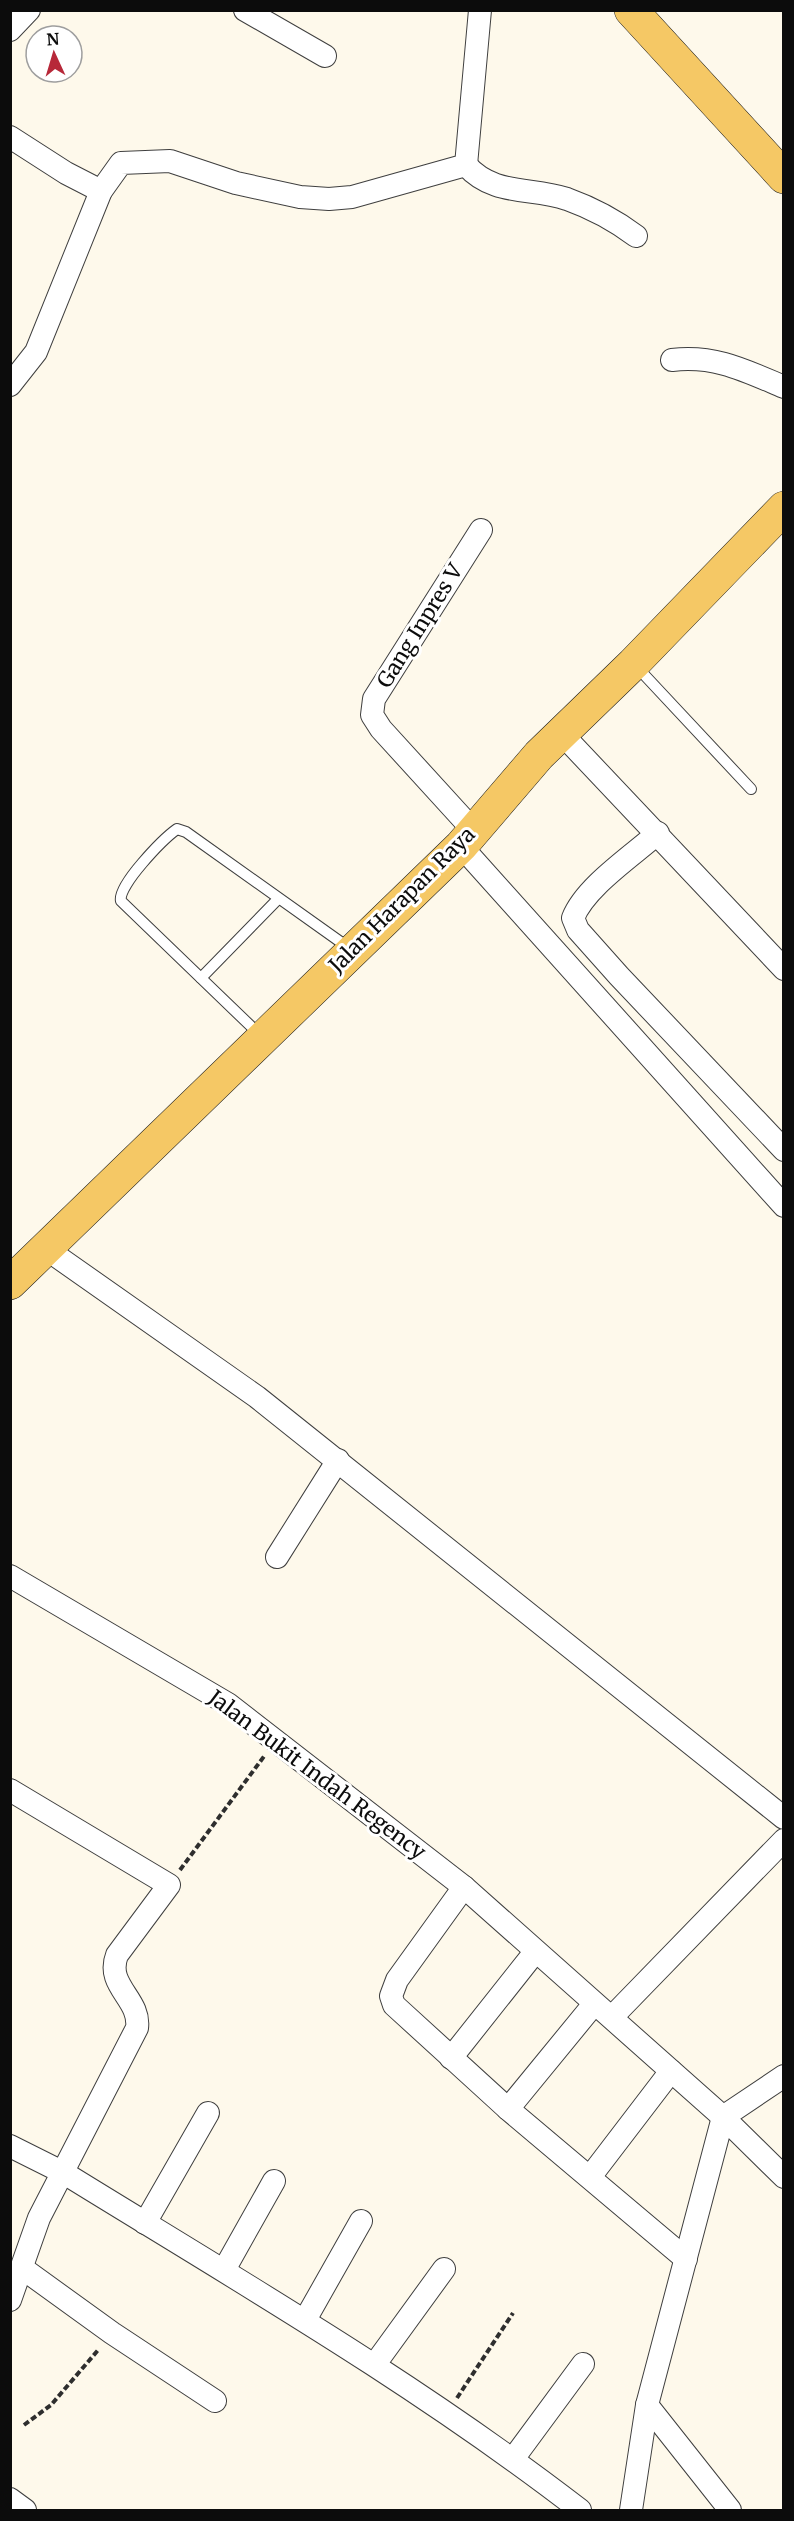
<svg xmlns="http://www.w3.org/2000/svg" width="794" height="2521" viewBox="0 0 794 2521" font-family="Merriweather,serif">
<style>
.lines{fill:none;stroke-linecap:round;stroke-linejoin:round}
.service-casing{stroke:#3f3f3f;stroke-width:12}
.minor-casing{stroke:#3f3f3f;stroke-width:24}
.primary-casing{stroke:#1d1d1d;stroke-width:34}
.path{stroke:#2e2e2e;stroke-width:4;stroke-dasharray:6 3;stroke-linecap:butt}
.service{stroke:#fff;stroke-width:10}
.minor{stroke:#fff;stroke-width:22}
.primary{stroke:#f5c865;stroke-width:33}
.labels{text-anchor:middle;stroke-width:6;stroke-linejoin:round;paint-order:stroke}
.street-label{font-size:21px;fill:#0c0c0c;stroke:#fff}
</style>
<rect width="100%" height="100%" fill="#fef9eb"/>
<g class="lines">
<g class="service-casing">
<g id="service">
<path d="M636,666L751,789"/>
<path d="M201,978L278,899"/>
<path d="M260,1035L121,901C117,886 163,839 177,829L186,832L349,948"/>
</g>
</g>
<g class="minor-casing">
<g id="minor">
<path d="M245,10L325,56"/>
<path d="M10,30L29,10"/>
<path d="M10,137L66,173L101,191"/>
<path d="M466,165C493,196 531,187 567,199C592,208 616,221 636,236"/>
<path d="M672,360C715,355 744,370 784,387"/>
<path d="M10,385L36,352L101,191L121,163L170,161L236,183L300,197L329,199L352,197L466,165L480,10"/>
<path d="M561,733L784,969"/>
<path d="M474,831L381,729L372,715L374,699L481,530"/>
<path d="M658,833C632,856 585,887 573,918L578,930L619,976L784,1150"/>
<path d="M461,846L784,1206"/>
<path d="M45,1248L257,1397L784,1818"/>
<path d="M277,1557L338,1460"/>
<path d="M10,1576L228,1704L464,1887L723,2117L784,2076"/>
<path d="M10,1790L169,1885L117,1955C105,1986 141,1999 137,2028L39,2218L10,2300"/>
<path d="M464,1887L397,1980L391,1996L394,2005L508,2109L686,2259"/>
<path d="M612,2017L784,1840"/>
<path d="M451,2058L535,1952"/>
<path d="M508,2109L594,2004"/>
<path d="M10,2146L64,2173C239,2281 417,2384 580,2510"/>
<path d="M590,2177L671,2071"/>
<path d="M145,2223L208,2113"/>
<path d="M22,2268L112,2333L215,2401"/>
<path d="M224,2270L274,2181"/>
<path d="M305,2320L361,2221"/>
<path d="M375,2364L444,2269"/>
<path d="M647,2405L730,2510"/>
<path d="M513,2459L583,2364"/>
<path d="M10,2499L25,2510"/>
<path d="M631,2510L647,2405L723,2117L784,2177"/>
</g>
</g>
<g class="primary-casing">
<g id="primary">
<path d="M631,10L784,177"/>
<path d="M10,1283L461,846L539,755L633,664L784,508"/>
</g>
</g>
<g class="path">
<path d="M180,1870L265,1755"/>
<path d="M457,2398L513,2313"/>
<path d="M24,2425L51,2405L99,2349"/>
</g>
<use href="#service" class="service"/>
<use href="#minor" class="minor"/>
<use href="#primary" class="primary"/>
</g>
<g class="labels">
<g class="street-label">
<text transform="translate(420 626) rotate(-58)" y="7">Gang Inpres V</text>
<text transform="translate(402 900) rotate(-45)" y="7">Jalan Harapan Raya</text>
<text transform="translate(317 1775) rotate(37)" y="7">Jalan Bukit Indah Regency</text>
</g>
</g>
<rect width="794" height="2521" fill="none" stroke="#0c0c0c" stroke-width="24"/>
<g transform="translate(54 54) rotate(356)"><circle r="28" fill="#ffffff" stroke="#9e9e9e" stroke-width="1.5"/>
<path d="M0-4.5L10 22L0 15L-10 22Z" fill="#b72839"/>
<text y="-9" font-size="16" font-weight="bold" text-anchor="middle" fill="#0c0c0c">N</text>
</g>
</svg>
